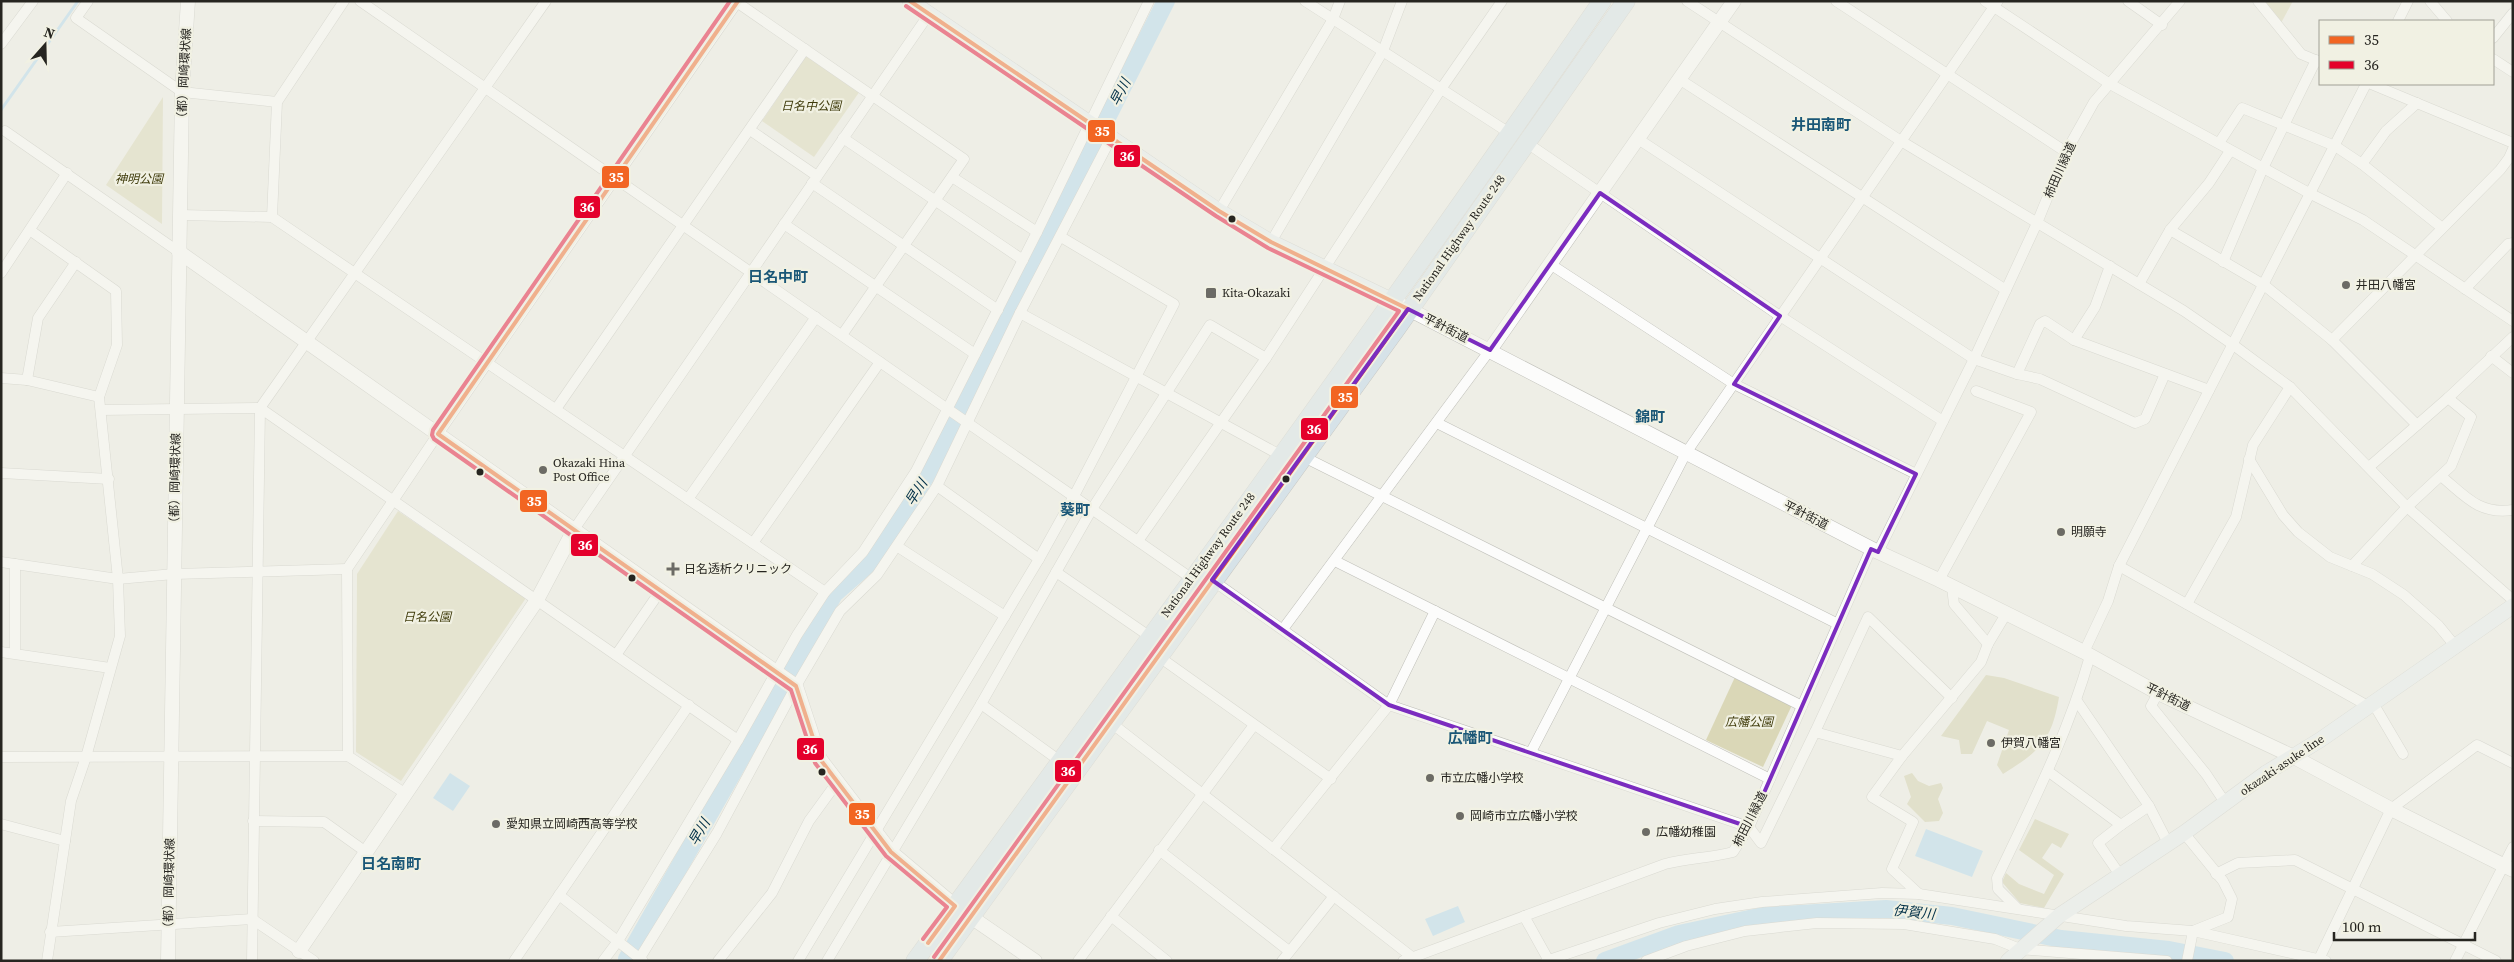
<svg xmlns="http://www.w3.org/2000/svg" width="2514" height="962" viewBox="0 0 2514 962" font-family="'Source Serif 4','Noto Sans JP',serif">
<style>
.green{fill:#dad7b7}
.forest{fill:#d0ceaa}
.water{fill:#b0d8f0}
.lines{fill:none;stroke-linecap:round;stroke-linejoin:round}
.stream{stroke:#b0d8f0;stroke-width:3}
.river{stroke:#b0d8f0;stroke-width:18}
.street-casing{stroke:#c0c0ba;stroke-width:11}
.secondary-casing{stroke:#c0c0ba;stroke-width:15}
.primary-casing{stroke:#c9c9c5;stroke-width:16}
.highway-casing{stroke:#c9c9c5;stroke-width:19}
.street{stroke:#fcfcfb;stroke-width:10}
.secondary{stroke:#fcfcfb;stroke-width:14}
.primary{stroke:#e6edf0;stroke-width:15}
.highway{stroke:#d6e2e8;stroke-width:18}
.bus-1-casing{stroke:#f1f1e3;stroke-width:8}
.bus-2-casing{stroke:#f1f1e3;stroke-width:8}
.bus-1{stroke:#f26522;stroke-width:4}
.bus-2{stroke:#e4002b;stroke-width:4}
.marked{fill:none;stroke:#7b2cbf;stroke-width:4;stroke-linejoin:round}
.bus-dot{fill:#262520;stroke:#f1f1e3;stroke-width:2}
.poi-dot{fill:#6c6b65;stroke:#f1f1e3;stroke-width:2}
.labels{text-anchor:middle;stroke-width:4.5;stroke-linejoin:round;paint-order:stroke}
.street-label{font-size:12px;fill:#262520;stroke:#f1f1e3}
.park-label{font-size:12px;font-style:italic;fill:#403c0c;stroke:#f1f1e3}
.poi-label{font-size:12px;fill:#262520;stroke:#f1f1e3;text-anchor:start}
.water-label{font-size:14px;font-style:italic;fill:#003048;stroke:#f1f1e3}
.quarter-label{font-size:15px;font-weight:bold;fill:#1a5777;stroke:#f1f1e3}
.line-badge{stroke:#f1f1e3;stroke-width:2}
.badge-label{font-size:14px;text-anchor:middle;font-weight:bold;fill:#fff}
</style>
<rect width="100%" height="100%" fill="#eeeee6"/>
<g class="green">
<path d="M2261,1H2293L2281,23Z"/>
<path d="M807,55L860,91L814,157L762,121Z"/>
<path d="M163,97L162,224L106,185Z"/>
<path d="M398,511L526,598L401,781L356,752L357,574Z"/>
<path d="M1735,677L1792,705L1763,767L1706,740Z"/>
</g>
<g class="forest">
<path d="M1986,675L2004,678L2059,697C2052,740 2040,751 2003,774L1997,765L2009,730L1987,721L1972,754H1961L1959,740L1941,736Z"/>
<path d="M1912,773L1918,781L1929,786L1941,783L1943,788L1938,799L1943,813L1939,821L1925,822L1907,804L1911,797L1904,776Z"/>
<path d="M2035,819L2069,834L2061,848L2052,843L2042,858L2064,874L2044,908L2020,903L2002,882L2006,873L2019,884L2044,894L2054,875L2019,850Z"/>
</g>
<g class="water">
<path d="M450,773L470,786L453,811L433,798Z"/>
<path d="M1926,829L1983,851L1972,877L1915,856Z"/>
<path d="M1458,906L1465,922L1433,936L1425,919Z"/>
</g>
<g class="lines">
<path class="stream" d="M1,110L78,1"/>
<g class="river">
<path d="M627,959L834,594L874,559L926,476L1166,1"/>
<path d="M1605,961L1679,934L1763,916L1886,909L1952,916L2061,939L2169,950L2225,961"/>
</g>
<g class="street-casing">
<g id="street">
<path d="M88,1L76,18L182,92L277,102"/>
<path d="M360,1L1191,578"/>
<path d="M735,1L964,159L842,335"/>
<path d="M1305,1L1511,134"/>
<path d="M1687,1L1901,141L2184,311L2232,344L2290,387L2407,507L2513,600"/>
<path d="M1836,1L2066,152"/>
<path d="M1985,1L2110,84L2309,193L2363,220L2513,321"/>
<path d="M2128,1L2162,25"/>
<path d="M2258,1L2301,54L2320,62"/>
<path d="M2430,1L2447,21"/>
<path d="M2398,21L2408,1"/>
<path d="M2493,38L2513,13"/>
<path d="M1,44L33,1"/>
<path d="M2493,59L2513,72"/>
<path d="M1679,79L2006,290"/>
<path d="M2371,84L2513,143"/>
<path d="M750,130L817,176"/>
<path d="M5,131L179,252"/>
<path d="M843,138L1023,260"/>
<path d="M1638,139L1974,359L2017,374L2040,379L2135,423L2145,419L2165,374"/>
<path d="M1527,143L1780,316L1943,421"/>
<path d="M2219,143L2242,108L2335,146L2362,164L2441,227"/>
<path d="M2362,164L2386,131L2417,103"/>
<path d="M952,177L1037,232"/>
<path d="M812,183L998,310"/>
<path d="M1219,211L1333,19L1340,1"/>
<path d="M181,215L272,217L825,592"/>
<path d="M272,217L277,102L344,1"/>
<path d="M784,224L975,354"/>
<path d="M2170,230L2264,285L2332,340"/>
<path d="M31,231L116,291L117,345L99,397L118,579L120,636L86,757L71,801L47,961"/>
<path d="M1271,242L1383,51L1402,1"/>
<path d="M2223,262L2263,168L2316,60"/>
<path d="M1550,264L1734,384L1916,474"/>
<path d="M1,273L67,173"/>
<path d="M2139,284L2170,230L2209,183L2230,151"/>
<path d="M2465,289L2508,244L2513,243"/>
<path d="M1020,313L1280,455"/>
<path d="M2074,340L2095,307L2110,266"/>
<path d="M2491,356L2513,373"/>
<path d="M2017,374L2040,324L2045,321L2074,340L2209,390"/>
<path d="M1,378L27,380L99,397"/>
<path d="M27,380L38,318L76,262"/>
<path d="M556,409L805,49"/>
<path d="M101,410L260,408L738,740"/>
<path d="M1437,423L1838,624"/>
<path d="M2417,425L2332,340L2500,170L2509,158L2513,149"/>
<path d="M1302,456L1802,706"/>
<path d="M2249,459L2283,515L2298,532L2330,557L2372,574L2404,595L2438,625L2456,647"/>
<path d="M2369,467L2448,398L2513,337"/>
<path d="M1,473L109,479"/>
<path d="M2441,476C2465,496 2479,515 2513,510"/>
<path d="M937,486L1039,559"/>
<path d="M688,499L816,317"/>
<path d="M575,528L929,14"/>
<path d="M1138,541L1266,358L1441,89L1502,1"/>
<path d="M753,543L880,362"/>
<path d="M898,547L1005,616"/>
<path d="M1878,552L1974,359L2037,223L2066,152L2094,102L2180,1"/>
<path d="M1335,561L1770,779"/>
<path d="M1,562L118,579L174,574L347,569"/>
<path d="M2119,566L2368,706"/>
<path d="M2352,566L2407,507L2451,466L2471,417L2448,398"/>
<path d="M1056,572L1149,636"/>
<path d="M1212,580L1389,705L1749,827L1761,843L1815,732L1902,756L1981,662L1988,644L2006,614"/>
<path d="M1939,580L2031,412L1976,391"/>
<path d="M1952,587L1954,604L1988,644"/>
<path d="M2187,604L2236,517L2253,445L2290,387"/>
<path d="M1283,629L1490,350"/>
<path d="M1,652L110,668"/>
<path d="M2084,652L2108,601L2119,566L2366,84"/>
<path d="M15,653V564"/>
<path d="M616,655L661,590"/>
<path d="M1158,656L1331,779"/>
<path d="M2158,693L2151,706L2206,774L2226,804"/>
<path d="M2077,701L2149,806L2168,843"/>
<path d="M2373,703L2403,754"/>
<path d="M981,704L1060,761"/>
<path d="M1110,722L1412,957"/>
<path d="M1815,732L1868,617L1952,698"/>
<path d="M1531,752L1686,453L1998,1"/>
<path d="M348,756L347,569L438,434L738,1"/>
<path d="M1902,756L1872,797L1913,822L1892,869L1919,894"/>
<path d="M1,757L348,756L406,794"/>
<path d="M2049,772L2121,825L2098,843L2120,875"/>
<path d="M253,821L324,822L366,852"/>
<path d="M1,824L65,841"/>
<path d="M2121,825L2149,806"/>
<path d="M2184,833L2223,881L2232,899L2228,917L2193,931"/>
<path d="M1273,849L1389,705L1435,611"/>
<path d="M1159,850L1289,951"/>
<path d="M2216,874L2238,863L2295,860L2496,961"/>
<path d="M559,895L643,961"/>
<path d="M2017,908L1998,889L1997,878C2032,805 2068,734 2090,656"/>
<path d="M1111,916L1167,961"/>
<path d="M1524,916L1549,961"/>
<path d="M50,932L252,919L314,961"/>
<path d="M2319,959L2391,809L2477,745L2513,763"/>
<path d="M252,961L260,408L546,1"/>
<path d="M514,961L689,705"/>
<path d="M603,961L618,941L738,740L797,635L825,592L863,552L916,471L1037,232L1149,1"/>
<path d="M638,961L717,833L796,686L840,611L877,575L937,486L1020,313L1111,138"/>
<path d="M718,961L772,893L809,821L838,781"/>
<path d="M798,961L1039,559L1074,496L1174,304L1061,237"/>
<path d="M827,961L981,704L1092,509L1210,325L1266,358"/>
<path d="M1078,961L1254,725"/>
<path d="M1282,961L1334,896"/>
<path d="M1403,961L1665,864C1688,858 1711,858 1733,852L1749,827L1871,549"/>
<path d="M1546,961L1659,923L1715,909L1762,902L1882,893L1919,894L2126,926L2193,931L2326,961"/>
<path d="M1646,961L1686,946L1745,931L1817,923L1904,924L1995,939L2020,949L2167,961"/>
<path d="M2187,961L2193,931"/>
<path d="M2455,961L2513,847"/>
</g>
</g>
<g class="secondary-casing">
<g id="secondary">
<path d="M179,252L796,686L820,759L891,852L955,906L1035,961"/>
<path d="M1393,301L1878,552L1939,580L2084,652L2158,693L2292,756L2391,809L2513,870"/>
<path d="M1490,350L1734,1"/>
<path d="M299,951L537,600L575,528"/>
<path d="M168,961L182,92L188,1"/>
</g>
</g>
<g class="primary-casing">
<g id="primary">
<path d="M910,1L1219,211L1271,242L1393,301"/>
<path d="M2008,961L2060,915L2184,833L2266,773L2320,740L2513,606"/>
</g>
</g>
<g class="highway-casing">
<g id="highway">
<path d="M915,961C1147,643 1379,325 1602,1"/>
<path d="M939,961L1397,328L1626,1"/>
</g>
</g>
<use href="#street" class="street"/>
<use href="#secondary" class="secondary"/>
<use href="#primary" class="primary"/>
<use href="#highway" class="highway"/>
<g class="bus-1-casing">
<g id="bus-1">
<path d="M738,1L438,434L796,686L820,759L891,852L955,906L928,943"/>
<path d="M910,1L1219,211L1271,242L1408,309L939,961"/>
</g>
</g>
<g class="bus-2-casing">
<g id="bus-2">
<path d="M730,1L433,430L432,435L434,439L791,690L815,763L886,856L947,907L923,939"/>
<path d="M906,6L1216,216L1268,248L1399,311L934,957"/>
</g>
</g>
<use href="#bus-1" class="bus-1"/>
<use href="#bus-2" class="bus-2"/>
</g>
<path d="M0 0H2514V962H0ZM1600,193L1780,316L1734,384L1916,474L1878,552L1871,549L1749,827L1389,705L1212,580L1408,309L1490,350Z" fill="#eeeee6" fill-opacity=".55" fill-rule="evenodd"/>
<path class="marked" d="M1600,193L1780,316L1734,384L1916,474L1878,552L1871,549L1749,827L1389,705L1212,580L1408,309L1490,350Z"/>
<g class="bus-dot">
<circle cx="1232" cy="219" r="4.5"/>
<circle cx="480" cy="472" r="4.5"/>
<circle cx="1286" cy="479" r="4.5"/>
<circle cx="632" cy="578" r="4.5"/>
<circle cx="822" cy="772" r="4.5"/>
</g>
<g class="poi-dot">
<circle cx="2346" cy="285" r="5"/>
<rect x="1205" y="287" width="12" height="12" rx="2.5"/>
<circle cx="543" cy="470" r="5"/>
<circle cx="2061" cy="532" r="5"/>
<path d="M670.5 561.5h5v5h5v5h-5v5h-5v-5h-5v-5h5z"/>
<circle cx="1991" cy="743" r="5"/>
<circle cx="1430" cy="778" r="5"/>
<circle cx="1460" cy="816" r="5"/>
<circle cx="496" cy="824" r="5"/>
<circle cx="1646" cy="832" r="5"/>
</g>
<g class="labels">
<g class="street-label">
<text transform="translate(184 76) rotate(-87)" y="4">（都）岡崎環状線</text>
<text transform="translate(2060 170) rotate(-66)" y="4">柿田川緑道</text>
<text transform="translate(1459 238) rotate(-55)" y="4">National Highway Route 248</text>
<text transform="translate(1446 328) rotate(27)" y="4">平針街道</text>
<text transform="translate(175 481) rotate(-89)" y="4">（都）岡崎環状線</text>
<text transform="translate(1806 515) rotate(27)" y="4">平針街道</text>
<text transform="translate(1208 555) rotate(-54)" y="4">National Highway Route 248</text>
<text transform="translate(2168 697) rotate(26)" y="4">平針街道</text>
<text transform="translate(2282 765) rotate(-34)" y="4">okazaki-asuke line</text>
<text transform="translate(1750 819) rotate(-63)" y="4">柿田川緑道</text>
<text transform="translate(169 886) rotate(-89)" y="4">（都）岡崎環状線</text>
</g>
<g class="park-label">
<text x="811" y="110">日名中公園</text>
<text x="139" y="183">神明公園</text>
<text x="427" y="621">日名公園</text>
<text x="1749" y="726">広幡公園</text>
</g>
<g class="poi-label">
<text x="2356" y="289">井田八幡宮</text>
<text x="1222" y="297">Kita-Okazaki</text>
<text x="553" y="467">Okazaki Hina<tspan x="553" dy="14">Post Office</tspan></text>
<text x="2071" y="536">明願寺</text>
<text x="684" y="573">日名透析クリニック</text>
<text x="2001" y="747">伊賀八幡宮</text>
<text x="1440" y="782">市立広幡小学校</text>
<text x="1470" y="820">岡崎市立広幡小学校</text>
<text x="506" y="828">愛知県立岡崎西高等学校</text>
<text x="1656" y="836">広幡幼稚園</text>
</g>
<g class="water-label">
<text transform="translate(1120 92) rotate(-63)" y="5">早川</text>
<text transform="translate(916 492) rotate(-58)" y="5">早川</text>
<text transform="translate(699 832) rotate(-60)" y="5">早川</text>
<text transform="translate(1914 912) rotate(6)" y="5">伊賀川</text>
</g>
<g class="quarter-label">
<text x="1821" y="130">井田南町</text>
<text x="778" y="282">日名中町</text>
<text x="1650" y="422">錦町</text>
<text x="1075" y="515">葵町</text>
<text x="1470" y="743">広幡町</text>
<text x="391" y="869">日名南町</text>
</g>
</g>
<g class="line-badge">
<rect x="1087" y="119" width="29" height="24" rx="5" fill="#f26522"/>
<rect x="1113" y="144" width="28" height="24" rx="5" fill="#e4002b"/>
<rect x="601" y="165" width="29" height="24" rx="5" fill="#f26522"/>
<rect x="573" y="195" width="28" height="24" rx="5" fill="#e4002b"/>
<rect x="1330" y="385" width="29" height="24" rx="5" fill="#f26522"/>
<rect x="1300" y="417" width="29" height="24" rx="5" fill="#e4002b"/>
<rect x="519" y="489" width="29" height="24" rx="5" fill="#f26522"/>
<rect x="570" y="533" width="29" height="24" rx="5" fill="#e4002b"/>
<rect x="796" y="737" width="29" height="24" rx="5" fill="#e4002b"/>
<rect x="1054" y="759" width="28" height="24" rx="5" fill="#e4002b"/>
<rect x="848" y="802" width="28" height="24" rx="5" fill="#f26522"/>
</g>
<g class="badge-label">
<text x="1102" y="136">35</text>
<text x="1127" y="161">36</text>
<text x="616" y="182">35</text>
<text x="587" y="212">36</text>
<text x="1345" y="402">35</text>
<text x="1314" y="434">36</text>
<text x="534" y="506">35</text>
<text x="585" y="550">36</text>
<text x="810" y="754">36</text>
<text x="1068" y="776">36</text>
<text x="862" y="819">35</text>
</g>
<rect width="2514" height="962" fill="none" stroke="#262520" stroke-width="5"/>
<rect x="2319" y="20" width="175" height="65" fill="#f1f1e3" stroke="#a09f95"/>
<rect x="2329" y="36" width="25" height="8" fill="#f26522" stroke="#a09f95"/>
<text x="2364" y="45" font-size="15" fill="#262520">35</text>
<rect x="2329" y="61" width="25" height="8" fill="#e4002b" stroke="#a09f95"/>
<text x="2364" y="70" font-size="15" fill="#262520">36</text>
<g transform="translate(45 45) rotate(20)" stroke="#f1f1e3" stroke-width="4" paint-order="stroke">
<path d="M0-4L9 19L0 12L-9 19Z" fill="#262520"/>
<text y="-8" font-size="14" font-weight="bold" text-anchor="middle" fill="#262520">N</text>
</g>
<path d="M2334 932v8h141v-8" fill="none" stroke="#262520" stroke-width="2.5"/>
<text x="2342" y="932" font-size="15" fill="#262520" stroke="#f1f1e3" stroke-width="4" paint-order="stroke">100 m</text>
</svg>
